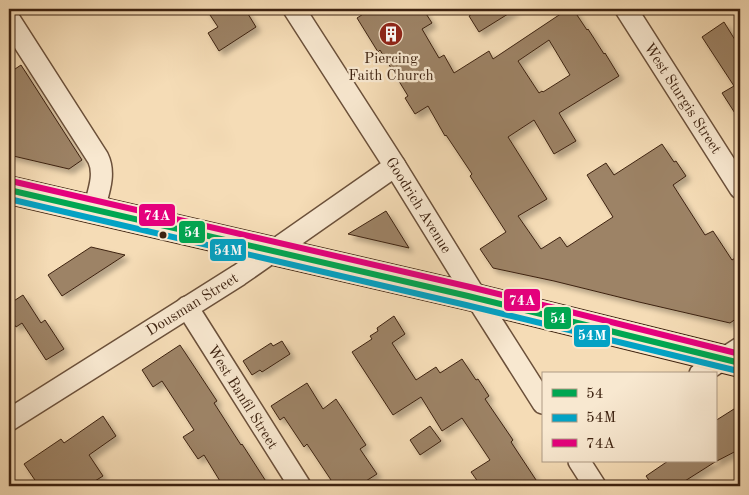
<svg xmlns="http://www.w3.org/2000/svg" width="749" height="495" viewBox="0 0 749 495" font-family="'Old Standard TT',serif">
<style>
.building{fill:#9d8366;stroke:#3d2210;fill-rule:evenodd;filter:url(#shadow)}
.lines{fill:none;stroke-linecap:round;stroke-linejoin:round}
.minor-casing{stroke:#6b503a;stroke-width:24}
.major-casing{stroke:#3d2210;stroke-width:30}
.minor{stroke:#f8e8d0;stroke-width:21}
.major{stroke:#f5dcb6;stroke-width:28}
.bus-1-casing{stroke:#f8e8d0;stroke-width:10}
.bus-2-casing{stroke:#f8e8d0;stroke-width:10}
.bus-3-casing{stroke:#f8e8d0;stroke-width:10}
.bus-1{stroke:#00a651;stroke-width:6}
.bus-2{stroke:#03a2c4;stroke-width:6}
.bus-3{stroke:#e5007d;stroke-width:6}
.bus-dot{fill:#3d2210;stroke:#f8e8d0;stroke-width:2}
.labels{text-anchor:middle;stroke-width:4.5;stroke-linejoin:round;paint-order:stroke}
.poi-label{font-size:15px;fill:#3d2210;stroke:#f8e8d0}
.street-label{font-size:15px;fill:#3d2210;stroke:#f8e8d0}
.line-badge{stroke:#f8e8d0;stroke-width:2}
.badge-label{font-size:14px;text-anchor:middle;font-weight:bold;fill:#fff}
</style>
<defs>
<filter id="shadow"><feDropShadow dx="4.5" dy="4.5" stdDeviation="2.5" flood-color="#0004"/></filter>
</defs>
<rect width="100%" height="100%" fill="#f5dcb6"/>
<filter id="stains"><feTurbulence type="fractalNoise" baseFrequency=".004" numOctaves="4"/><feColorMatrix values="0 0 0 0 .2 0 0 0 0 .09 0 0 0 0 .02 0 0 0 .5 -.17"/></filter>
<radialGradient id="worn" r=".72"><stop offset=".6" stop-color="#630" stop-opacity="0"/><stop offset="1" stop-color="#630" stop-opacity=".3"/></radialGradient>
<g class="building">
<path d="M206,9H245L256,27L219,51L208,33L218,27Z"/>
<path d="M371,9H423L432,23L422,29L439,58L444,55L454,73L489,51L493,59L568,9H573L587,30L588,29L604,54L605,53L619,76L559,113L576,141L554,154L534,120L508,137L547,199L518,216L541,249L560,237L567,247L613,217L587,175L606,163L614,175L662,144L674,162L676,161L686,176L673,185L705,235L713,231L732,260L740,255V316L730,323L639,302L554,281L493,268L480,249L506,232L470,176L472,174L446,135L445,136L428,106L415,114L405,98L408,96L380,50L378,52L357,18ZM549,40L570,75L543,92L542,91L539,93L518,61Z"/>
<path d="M480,9H516L479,32L469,16Z"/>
<path d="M724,22L740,48V121L722,93L734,86L702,37Z"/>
<path d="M21,65L82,160L69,169L9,155V73Z"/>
<path d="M386,211L409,248L348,234Z"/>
<path d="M91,247L125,255L62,296L48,275Z"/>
<path d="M23,295L41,323L45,320L64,349L46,360L22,323L16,327L9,316V304Z"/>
<path d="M394,316L405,334L392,343L416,380L436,367L440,373L462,359L476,380L478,379L489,396L485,399L513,440L511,442L540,486H481L471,472L490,460L462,418L442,431L421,397L393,415L352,352L372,339L370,336L378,331L377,328Z"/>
<path d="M282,341L290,354L262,372L260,370L252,375L243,361L271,343L273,346Z"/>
<path d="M180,345L217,401L214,403L241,445L242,444L269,486H223L204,455L198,459L183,437L194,430L162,381L153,387L142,370Z"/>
<path d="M307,383L323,409L336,399L366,445L360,449L377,474L358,486H335L307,444L304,447L284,417L280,420L271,406Z"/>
<path d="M734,409L740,419V449L715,462L677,486H653L646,476L668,461H715V421Z"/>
<path d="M103,416L116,436L89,455L103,476L87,486H39L24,464L61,439L64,443Z"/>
<path d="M430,426L441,441L420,455L410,440Z"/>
</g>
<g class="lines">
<g class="minor-casing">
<g id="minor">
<path d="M294,9L395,166L477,299L543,403"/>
<path d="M626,9L740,188"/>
<path d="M9,19L98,158C106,174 98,193 94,209"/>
<path d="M187,307L300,486"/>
<path d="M700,374L740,348"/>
<path d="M9,420L239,275L395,166"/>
<path d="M579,461L595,486"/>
</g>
</g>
<g class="major-casing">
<path id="major" d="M9,190L468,296L740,363"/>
</g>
<use href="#minor" class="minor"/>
<use href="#major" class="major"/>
<g class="bus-1-casing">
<path id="bus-1" d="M9,190L468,296L740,363"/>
</g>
<g class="bus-2-casing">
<path id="bus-2" d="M9,199L466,305L738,371"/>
</g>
<g class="bus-3-casing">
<path id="bus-3" d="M11,181L470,287L740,354"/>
</g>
<use href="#bus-1" class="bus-1"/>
<use href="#bus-2" class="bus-2"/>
<use href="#bus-3" class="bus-3"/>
</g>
<defs>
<g id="building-disc" transform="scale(1.25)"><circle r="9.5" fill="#8f2418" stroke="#f8e8d0"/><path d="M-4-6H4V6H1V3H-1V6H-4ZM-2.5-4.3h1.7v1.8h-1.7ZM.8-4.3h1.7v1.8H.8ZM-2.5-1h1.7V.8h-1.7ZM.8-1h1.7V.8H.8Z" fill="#fff"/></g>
</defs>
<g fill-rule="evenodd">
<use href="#building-disc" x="391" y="34"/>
</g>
<circle class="bus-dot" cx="163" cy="235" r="4.5"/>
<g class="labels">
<g class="poi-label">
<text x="391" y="63">Piercing<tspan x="391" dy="17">Faith Church</tspan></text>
</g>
<g class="street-label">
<text transform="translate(683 98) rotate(57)" y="5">West Sturgis Street</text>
<text transform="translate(419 205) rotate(58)" y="5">Goodrich Avenue</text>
<text transform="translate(192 304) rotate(-32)" y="5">Dousman Street</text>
<text transform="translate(243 397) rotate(58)" y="5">West Banfil Street</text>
</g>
</g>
<g class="line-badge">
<rect x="138" y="203" width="38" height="24" rx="5" fill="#e5007d"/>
<rect x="178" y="220" width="28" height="24" rx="5" fill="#00a651"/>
<rect x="209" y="238" width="38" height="24" rx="5" fill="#03a2c4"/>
<rect x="503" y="288" width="38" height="24" rx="5" fill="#e5007d"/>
<rect x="543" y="306" width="29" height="24" rx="5" fill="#00a651"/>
<rect x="573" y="324" width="38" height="24" rx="5" fill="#03a2c4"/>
</g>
<g class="badge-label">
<text x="157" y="220">74A</text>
<text x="192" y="237">54</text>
<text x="228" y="255">54M</text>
<text x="522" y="305">74A</text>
<text x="558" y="323">54</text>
<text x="592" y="340">54M</text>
</g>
<rect width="749" height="495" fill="none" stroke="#f5dcb6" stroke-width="30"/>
<rect x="10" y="10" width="729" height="475" fill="none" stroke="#3d2210" stroke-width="2.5"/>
<rect x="15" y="15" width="719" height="465" fill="none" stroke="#3d2210"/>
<rect x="542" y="372" width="175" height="90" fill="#f8e8d0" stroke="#ad9983"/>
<rect x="552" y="389" width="25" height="8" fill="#00a651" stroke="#ad9983"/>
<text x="586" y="398" font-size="15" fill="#3d2210">54</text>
<rect x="552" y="414" width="25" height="8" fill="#03a2c4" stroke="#ad9983"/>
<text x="586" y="422" font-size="15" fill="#3d2210">54M</text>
<rect x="552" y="439" width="25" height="8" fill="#e5007d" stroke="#ad9983"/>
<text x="586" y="448" font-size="15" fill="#3d2210">74A</text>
<rect width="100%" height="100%" filter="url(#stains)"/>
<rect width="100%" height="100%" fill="url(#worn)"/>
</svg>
